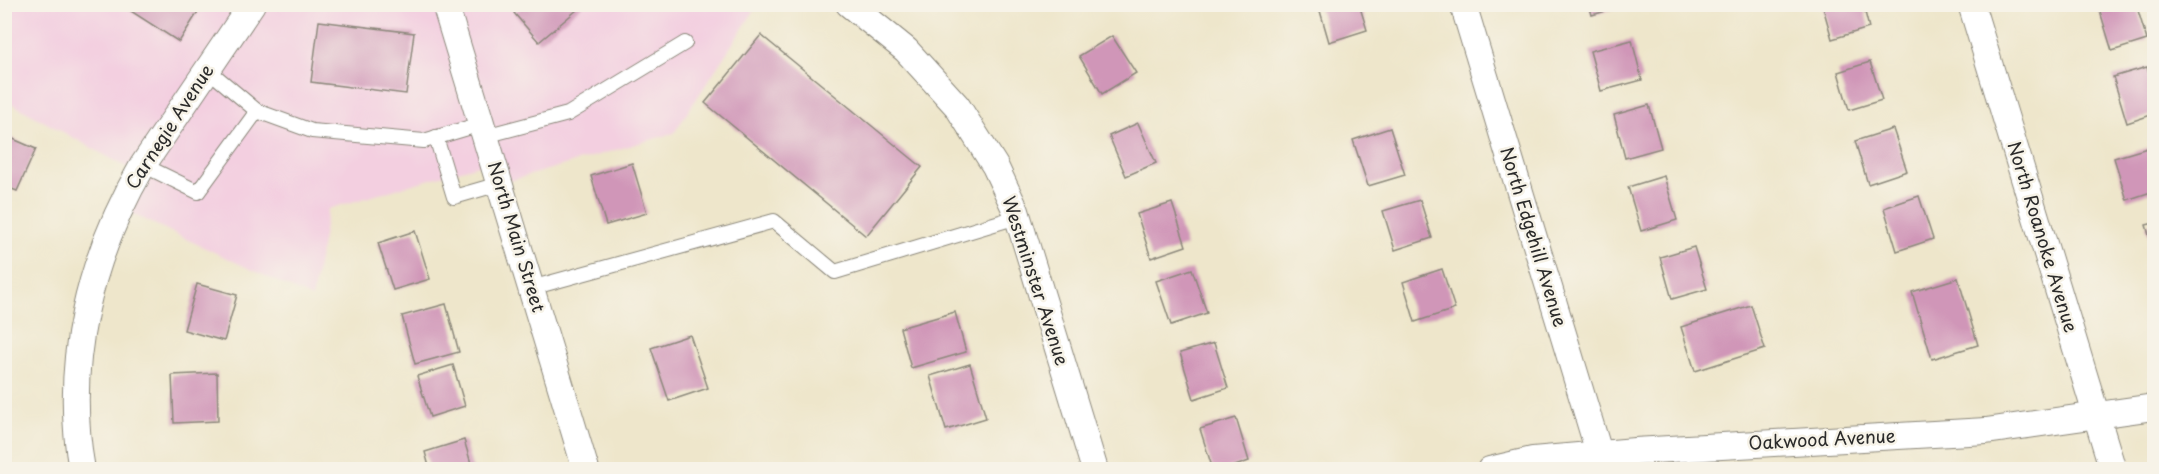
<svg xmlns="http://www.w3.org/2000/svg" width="2159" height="474" viewBox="0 0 2159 474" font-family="'Playpen Sans',sans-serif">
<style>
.built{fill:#f3cfe0}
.building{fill:#d096b8}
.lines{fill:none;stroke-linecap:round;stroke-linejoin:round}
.service-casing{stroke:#8c887b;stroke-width:16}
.minor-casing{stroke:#8c887b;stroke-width:28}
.service{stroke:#fff;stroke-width:14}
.minor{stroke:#fff;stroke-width:26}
.labels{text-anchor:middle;stroke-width:5;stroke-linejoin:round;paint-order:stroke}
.street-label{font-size:18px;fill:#2b2b2b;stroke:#f7f3e8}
</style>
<rect width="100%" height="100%" fill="#f7f3e8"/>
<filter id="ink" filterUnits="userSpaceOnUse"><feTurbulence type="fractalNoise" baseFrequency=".0167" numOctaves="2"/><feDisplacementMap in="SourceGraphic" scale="12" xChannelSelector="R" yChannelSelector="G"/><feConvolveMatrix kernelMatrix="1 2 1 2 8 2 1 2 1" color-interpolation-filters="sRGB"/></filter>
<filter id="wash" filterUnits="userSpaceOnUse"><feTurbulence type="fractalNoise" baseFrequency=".008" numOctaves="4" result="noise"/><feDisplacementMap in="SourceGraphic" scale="24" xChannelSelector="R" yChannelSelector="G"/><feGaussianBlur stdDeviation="1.35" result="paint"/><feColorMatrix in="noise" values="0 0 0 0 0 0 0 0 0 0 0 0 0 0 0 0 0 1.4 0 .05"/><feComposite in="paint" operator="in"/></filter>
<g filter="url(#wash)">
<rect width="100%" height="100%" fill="#eee6cb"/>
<path class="built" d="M5,5H758L674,133L499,184L492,161L328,209L312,298L120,208L137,173L5,100Z"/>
<g id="blocks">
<g class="building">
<path d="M120,4H203L179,42Z"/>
<path d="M524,4H584L539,42L514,13Z"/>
<path d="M1318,4H1359L1367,30L1329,42Z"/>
<path d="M1589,4H1627V5L1592,15Z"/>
<path d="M1822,4H1863L1869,28L1832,39Z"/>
<path d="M2111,4H2136L2147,40L2112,51L2099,8Z"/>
<path d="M319,21L414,33L406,94L311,82Z"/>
<path d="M761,35L922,167L866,236L705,103Z"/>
<path d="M1112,36L1136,73L1102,94L1079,56Z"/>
<path d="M1632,40L1642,80L1601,91L1590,51Z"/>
<path d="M1870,62L1882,100L1849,110L1838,72Z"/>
<path d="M2147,67L2154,91V114L2127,123L2113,77Z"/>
<path d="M1649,105L1661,148L1625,158L1614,115Z"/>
<path d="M1138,123L1156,163L1126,176L1109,136Z"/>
<path d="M1390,128L1405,175L1368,186L1353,140Z"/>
<path d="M1893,129L1907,171L1868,184L1855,141Z"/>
<path d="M4,135L36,149L17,191L4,186Z"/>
<path d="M2154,146V191L2127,200L2114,158Z"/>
<path d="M632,163L647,213L606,225L591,176Z"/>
<path d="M1664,176L1677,220L1641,231L1628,187Z"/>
<path d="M1919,196L1933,239L1897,251L1884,208Z"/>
<path d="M1420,200L1432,238L1395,250L1383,211Z"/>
<path d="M1172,203L1186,246L1151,258L1137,214Z"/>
<path d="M2154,223V252L2146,225Z"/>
<path d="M415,231L430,279L393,290L378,243Z"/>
<path d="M1694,247L1707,289L1672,299L1660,257Z"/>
<path d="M1192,269L1207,313L1171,325L1156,281Z"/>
<path d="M1442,269L1455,309L1415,322L1403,282Z"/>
<path d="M1958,278L1978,345L1932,359L1912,292Z"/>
<path d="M197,284L237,295L224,341L184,330Z"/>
<path d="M446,304L459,352L415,364L402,316Z"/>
<path d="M1751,305L1765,349L1695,371L1681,327Z"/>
<path d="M955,312L966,352L911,368L900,328Z"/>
<path d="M690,335L708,388L669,401L651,348Z"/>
<path d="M1214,343L1228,388L1194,399L1180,353Z"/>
<path d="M970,364L986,418L946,430L930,376Z"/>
<path d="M453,365L465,406L430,417L417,376Z"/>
<path d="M217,373L218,421L174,423L172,375Z"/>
<path d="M1236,418L1249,461L1224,470H1213L1200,429Z"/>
<path d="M464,440L473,470H430L425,452Z"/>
</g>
</g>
</g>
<g filter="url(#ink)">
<use href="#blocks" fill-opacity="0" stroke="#8c887b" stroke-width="1.5"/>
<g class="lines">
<g class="service-casing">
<g id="service">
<path d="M257,111L312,131L424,141L481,124"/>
<path d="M485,136L568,114L685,43"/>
<path d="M436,137L454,197L499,184"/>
<path d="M143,165L198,192L257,111L207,69"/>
<path d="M531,288L774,221L835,272L1017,217"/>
</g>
</g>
<g class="minor-casing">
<g id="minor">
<path d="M445,4L586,470"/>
<path d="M849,4L906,50L957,106L995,166L1016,211L1095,470"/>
<path d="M1463,4L1604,469"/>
<path d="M1971,4L2113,470"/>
<path d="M82,470C63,363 89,258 143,165L252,4"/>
<path d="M1490,470L1533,460L1635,451L1986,431L2154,407"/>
</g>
</g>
<use href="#service" class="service"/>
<use href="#minor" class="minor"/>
</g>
</g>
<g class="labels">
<g class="street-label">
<text transform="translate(170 127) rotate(-57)" y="6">Carnegie Avenue</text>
<text transform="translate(516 237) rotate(73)" y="6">North Main Street</text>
<text transform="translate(1533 237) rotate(73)" y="6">North Edgehill Avenue</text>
<text transform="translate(2042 237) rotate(73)" y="6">North Roanoke Avenue</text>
<text transform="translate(1035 281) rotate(72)" y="6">Westminster Avenue</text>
<text transform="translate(1822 440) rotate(-3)" y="6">Oakwood Avenue</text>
</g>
</g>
<rect width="2159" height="474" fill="none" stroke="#f7f3e8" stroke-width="24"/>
</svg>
